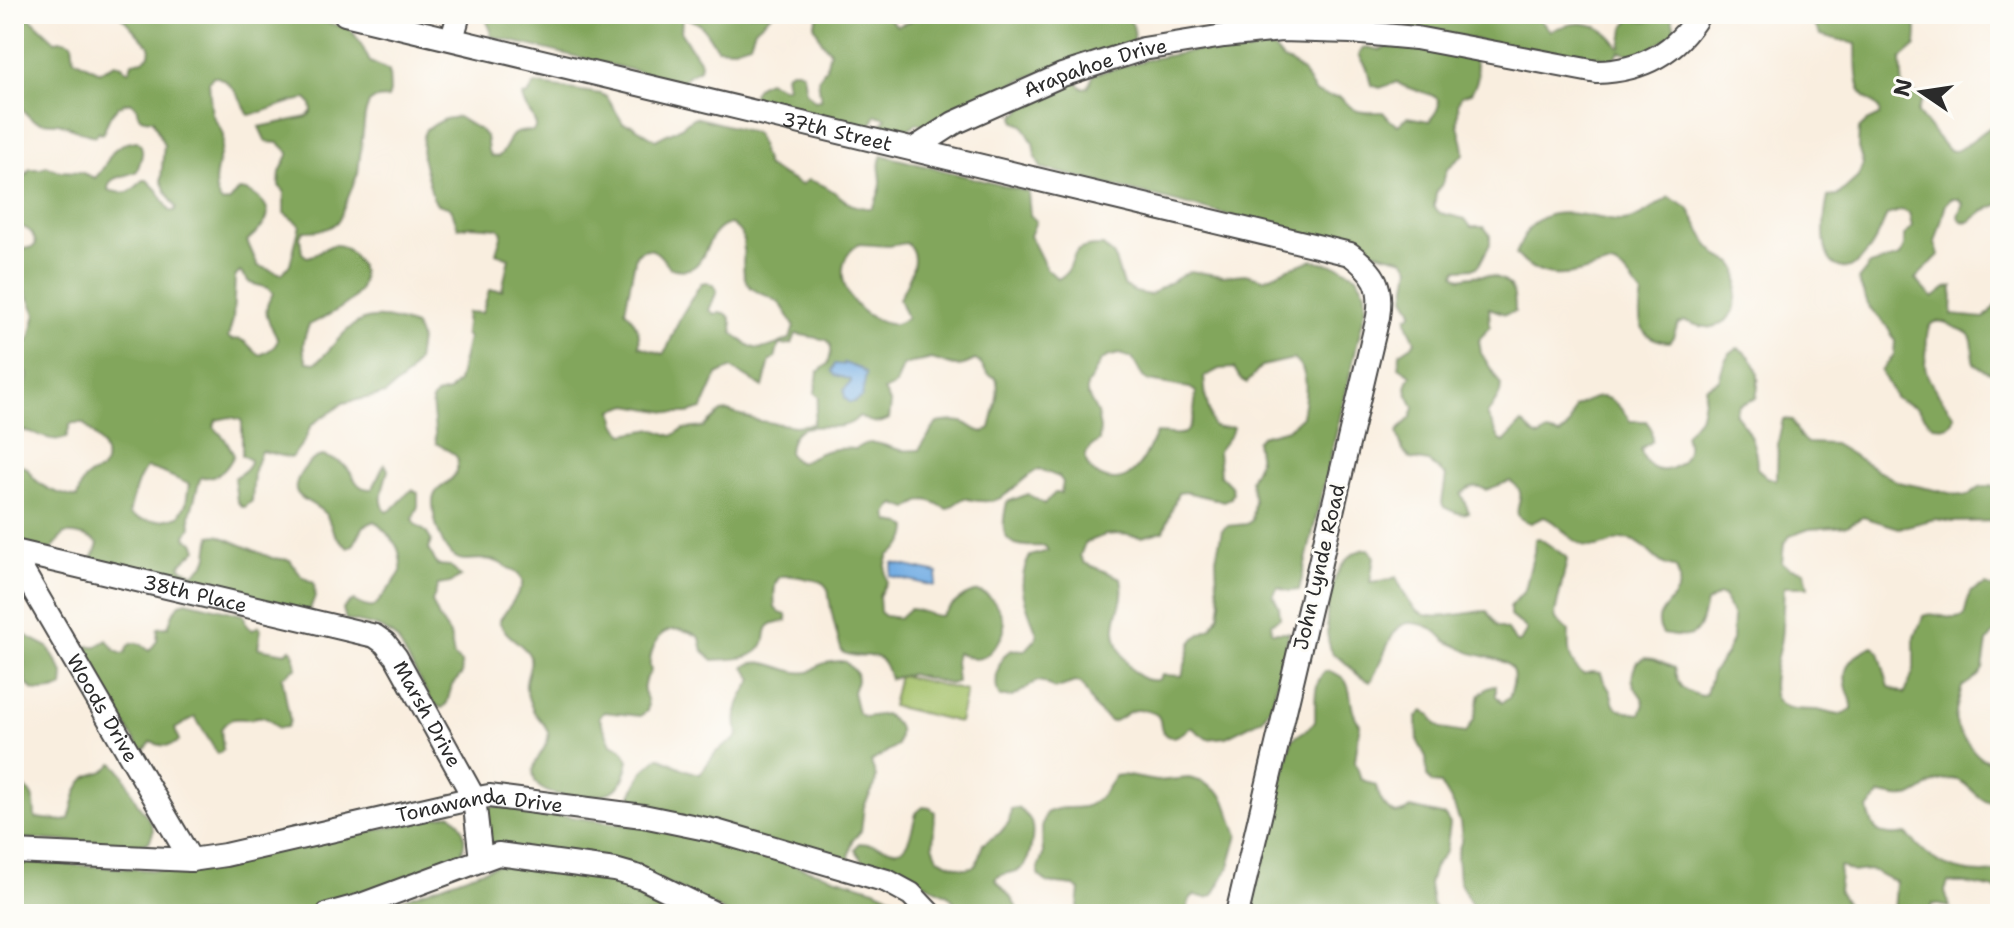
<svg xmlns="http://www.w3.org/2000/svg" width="2014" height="928" viewBox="0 0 2014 928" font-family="'Shantell Sans',sans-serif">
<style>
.green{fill:#a3c067;stroke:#677649;stroke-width:2}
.forest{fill:#82a65c;stroke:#566844;stroke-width:2;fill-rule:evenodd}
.water{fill:#74aee4;stroke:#506c88;stroke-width:2}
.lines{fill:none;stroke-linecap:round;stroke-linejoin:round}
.street-casing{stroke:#4a4846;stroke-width:26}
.street{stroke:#fff;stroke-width:22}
.labels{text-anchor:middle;stroke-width:6;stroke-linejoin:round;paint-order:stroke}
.street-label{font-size:20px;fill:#2b2b2b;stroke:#fdfcf7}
</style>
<rect width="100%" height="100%" fill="#fdfcf7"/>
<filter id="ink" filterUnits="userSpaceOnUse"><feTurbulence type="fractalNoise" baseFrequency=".0125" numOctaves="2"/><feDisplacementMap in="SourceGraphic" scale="16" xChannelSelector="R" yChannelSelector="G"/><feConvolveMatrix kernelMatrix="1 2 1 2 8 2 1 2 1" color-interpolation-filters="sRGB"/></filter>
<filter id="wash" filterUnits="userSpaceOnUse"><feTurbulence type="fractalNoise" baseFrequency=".006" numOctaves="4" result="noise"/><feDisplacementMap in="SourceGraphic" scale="32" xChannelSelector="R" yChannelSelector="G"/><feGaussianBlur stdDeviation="1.8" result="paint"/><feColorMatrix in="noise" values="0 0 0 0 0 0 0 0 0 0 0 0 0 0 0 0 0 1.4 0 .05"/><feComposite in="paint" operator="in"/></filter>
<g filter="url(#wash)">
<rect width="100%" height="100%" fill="#f9eedf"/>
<path class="green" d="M899,675L966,691L959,722L892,706Z"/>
<g class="forest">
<path d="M14,14H26L55,41C61,40 67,39 72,43L74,59L98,71H101L115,64L122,66L127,71L130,69L132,62L143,60L149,55L150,47C138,36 131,25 118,14H288L350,28L361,44L370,62L389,71L390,92L388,98L375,99L369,103L365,115L358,173L339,220C329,231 317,231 303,231L300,237L302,253L307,257C318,256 326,244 336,245C344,245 352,253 356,259C380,294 333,313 309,325C303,339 301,349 307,362C310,362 312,363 314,363C324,361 343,327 363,320C381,314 398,321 415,326L420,339L417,361L408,375L385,394L343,403L333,411L315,422L310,427L305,440L291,458L261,451L254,470L252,501L245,507H242L237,501L234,478C241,473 250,469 250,460L242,455V423L241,420L231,417L216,420L214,427L225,439L234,455C227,469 219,479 202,477L200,479L190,515L191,527L186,536L187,539L194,542L197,549L180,565L182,568L193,574C213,560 206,557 211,536L218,535L272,558L290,560L302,577L314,583L315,597L309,611L91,560L96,551L98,543C87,536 77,533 64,534L51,550L23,543L14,529V462L27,468C37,488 56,493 77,498C82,481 83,476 101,471C114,454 96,436 83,423H73L70,425L66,438C48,445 31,426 14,432V398L26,385L28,375L26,371L14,368V338L29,341L36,314L20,278L14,276V251L33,247L36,244C31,226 29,232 15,223L14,202L19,196L21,182L30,169H41L46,166L59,171L80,172L95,178C113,161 106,144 137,141C147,149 140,161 137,171C125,178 109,174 108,190C127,195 130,194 143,180H147L158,191L170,211H174L176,208L166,192L161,180L164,145L153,120C139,119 139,119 136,106L130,102C114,105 108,118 104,132L101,134L98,132L95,136C82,134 71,126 58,123C49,122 40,124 32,119C25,114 19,105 14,99ZM213,76C231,78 241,101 249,115C269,112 286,101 306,99L311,104L312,111L307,117L259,127L266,142L279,143L289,153L280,172L279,186L284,191V213L300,225L290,264L282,274L258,266L247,241C261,229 280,213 257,197C251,193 247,190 239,190L230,201L223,203C207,190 220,159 223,142C225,129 215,124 212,113C210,103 210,92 209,82ZM240,272L250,283L268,288L273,293C271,298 268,301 267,306C262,331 297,339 260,355C249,349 246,336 232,340L228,337L233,320L235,277ZM146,468C162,470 174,479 189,484L186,504L179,516C162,521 144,524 129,514C133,498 136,481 146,468Z"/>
<path d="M484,14H772L755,29L750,43L731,49L717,48C705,32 703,20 682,18L681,33L701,63L700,69L687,76L682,82L490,36L491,31Z"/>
<path d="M819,14H884L897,26L911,21L918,14H1117L1121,18C1136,19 1135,31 1132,43L1050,69L1015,83L927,126L917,123L901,134L884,130L881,125L886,118L876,115L870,127L754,99L753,93L759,85L768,81L784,88L787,86L785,75L791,70H798L803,74L806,92L815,101L821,100L818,79L826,68L830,51L822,42L814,25Z"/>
<path d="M1341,14H1528V16L1540,20L1551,31C1576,19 1602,20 1618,46L1621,47L1625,25L1631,19L1648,21L1656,19L1659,14H1671L1676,32L1637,57L1619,51L1614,60L1604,61L1599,55L1594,63Z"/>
<path d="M1797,14H1911L1917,32L1916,46L1901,59L1903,93L1918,94L1923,99L1917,112L1947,149C1950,150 1952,151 1954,151C1960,152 1989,126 2000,121V204L1983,211L1969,222L1962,221L1958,216L1963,203L1958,199H1951L1946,204L1935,243L1939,255L1915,279L1933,298L1946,288L1953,287L1952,315L1984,318L1997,304L2000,309V369L1994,373C1959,364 1980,353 1970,336C1967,331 1960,329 1954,327C1950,325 1947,322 1942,322C1922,318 1928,345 1926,356C1925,363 1924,366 1927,374C1932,389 1946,403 1955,416L1952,423L1947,427L1933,426L1917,408L1896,399L1881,371L1894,355L1895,341L1888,327L1869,307L1858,280L1870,265L1900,256L1904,246V236L1912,227L1909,213L1901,210L1887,215C1881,227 1876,244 1866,254C1860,262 1850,271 1839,267C1818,260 1824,215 1828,197L1837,196L1858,177L1863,164L1858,148L1859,129L1866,122L1879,116L1880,110C1876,104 1870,102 1865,97C1854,85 1857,59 1856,44L1820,35L1816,27Z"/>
<path d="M1225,45L1246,52L1265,47L1274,49L1283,60L1291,63L1303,72L1315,92L1327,96L1340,97C1357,115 1359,112 1383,112L1390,120L1398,125L1408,117L1429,121C1453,94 1428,95 1409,88C1407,88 1399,84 1397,82L1380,88L1371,85L1367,68L1359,55L1363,48L1367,47L1380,50L1393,45L1474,58C1479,74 1480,78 1471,93L1461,96L1458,104C1459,111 1457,118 1458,125C1460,136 1464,143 1464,154L1447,169L1443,182L1436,193L1434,207L1440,213L1465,219L1471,227H1484L1490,235V244L1479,265L1475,268L1458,269L1455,273L1457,276L1461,278C1479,274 1504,272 1513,292C1515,298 1515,306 1515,312L1505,314L1489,308L1490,326L1479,340L1481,353L1501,385L1500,394L1487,415L1500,440L1504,442L1522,423L1536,436L1540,437L1547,432L1560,435L1569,426L1575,407C1582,404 1592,397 1600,397C1613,396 1624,412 1630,421H1646L1651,428L1652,441L1641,449C1646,482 1685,472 1687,449C1688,447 1686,438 1685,435L1701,415L1706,387L1719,380C1723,367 1724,354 1738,348C1759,359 1761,376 1756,398L1739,405L1735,413C1749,430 1757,446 1757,468L1767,477L1776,480L1777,476L1778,442L1783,419L1792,420L1800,437L1807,443L1834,444L1898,482L1964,496C1972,495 1972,492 1978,488C1984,484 1993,487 2000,487V521L1953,522L1935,519L1899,528L1863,517L1847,526L1809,529L1790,536L1784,543L1782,563L1791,568L1805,571L1808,587H1784C1783,604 1783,621 1781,638C1779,652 1768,687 1776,699C1786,712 1803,709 1817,710C1831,712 1839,720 1852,709C1853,698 1847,694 1846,684C1842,663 1856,653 1873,646L1879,652L1889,687L1905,694L1914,669V640L1923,616C1937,610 1949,623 1964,616L1970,592L1986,585L2000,591V625L1987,642L1983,669L1978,676L1962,687C1955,714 1949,722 1969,745C1981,760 1982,759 2000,764V802C1975,806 1972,780 1951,779C1934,779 1925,790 1911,796C1903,800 1889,795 1880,794L1868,809C1872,834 1884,838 1906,834C1914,841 1922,850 1931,857C1949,871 1978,876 2000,871V890L1965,883H1948L1945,891L1950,907L1932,904L1929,914H1894L1896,882C1874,874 1880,867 1853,872L1841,866L1839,867L1840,875L1838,891L1854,913L1857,914H1476L1459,881L1457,855L1462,839L1460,822L1454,806L1441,784L1432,783L1427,776L1426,757L1418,742L1417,717L1423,711L1431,715C1436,732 1450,730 1466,733L1474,719L1480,694L1488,688L1496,685V696L1502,703L1509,698C1511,690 1517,676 1511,668C1502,656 1478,658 1465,650C1459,647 1454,644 1448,642C1443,639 1439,633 1434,630C1427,625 1412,621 1404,624C1389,630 1381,668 1370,682C1354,677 1348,660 1333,654C1318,627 1330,549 1369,549L1374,557L1370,582L1388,580L1396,577C1402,588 1406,601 1416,610C1431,624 1468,611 1487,611L1497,626L1507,630L1516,642H1520L1527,630C1521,621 1517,623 1510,616V607L1525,590L1534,552L1535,539L1539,538L1565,556L1567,560L1555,614L1556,619L1569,632C1568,649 1568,664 1583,674L1592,672L1601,673C1603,681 1606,684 1610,691C1612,695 1612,701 1614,704C1619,711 1632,713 1640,714C1650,697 1637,697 1633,682C1631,675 1634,668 1637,662L1645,658L1654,659L1674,668C1678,687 1682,691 1702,696L1706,694L1712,673L1726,654L1732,640L1733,617L1724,596L1719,595L1706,603C1699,634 1697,641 1663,634C1645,606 1692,602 1676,568C1672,566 1667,566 1664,564C1652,558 1647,546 1634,541C1618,534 1607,549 1591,547C1571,545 1561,523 1544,517L1531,523C1499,514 1537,497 1510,481L1486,490C1475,484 1470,486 1461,494L1469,512C1460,516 1452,511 1444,507L1442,503L1446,476L1429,462L1411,459L1403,451L1397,432L1411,417L1414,408C1409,392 1401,393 1411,375L1399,367L1400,353L1412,345L1415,342C1413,331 1406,329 1407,317L1411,315L1413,310L1405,297L1410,267L1404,259L1041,168L1035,155L1033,143L1023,125L1015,122L1014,116L1021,111L1025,100L1076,80L1082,88L1088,87L1094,74L1150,59Z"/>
<path d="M535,84L601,94L607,97L623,123L632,125L656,140C664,134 672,133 679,128C686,125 688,120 695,117L756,133L767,167L801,185L808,180C814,182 822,184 828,188C847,199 846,208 872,208C876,201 881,191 881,182C881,171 877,166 882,155L1028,192L1030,215L1036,221L1030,236L1046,268L1058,279C1083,266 1059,245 1103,246L1114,256L1123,285L1135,292L1149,295L1190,271L1223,276L1245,274L1264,279L1289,268L1313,260L1341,267L1357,276L1365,291L1366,307L1299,590L1289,591L1278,587L1273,595L1279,607L1280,618L1271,623L1272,632H1289L1272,705L1262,719L1226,737L1207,739L1191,727C1181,735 1166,745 1161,727C1160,723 1161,719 1157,715C1153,712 1144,710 1139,710C1126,709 1123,720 1111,722L1095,708L1081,683L1075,682L1055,689L1043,682L1037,681L1013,697H1000C992,686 998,655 1012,650C1016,649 1021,650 1026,650L1035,640L1037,634C1027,605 1014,586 1030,556L1048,551L1045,546C1006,548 998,541 1007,502L1028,494L1044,504L1055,493H1061L1063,482L1059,477L1039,469C1007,487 1008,510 964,498L947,509C928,499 926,496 908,509L895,504L890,508L887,515L890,522L902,524L908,528C907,543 901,548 889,555C885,564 884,572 887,581L879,596L880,612L885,616L899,618L909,609C920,609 929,616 941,616C950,608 959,597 971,593C989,586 1005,614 1004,629C1004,636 999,641 995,646C990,653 984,659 975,659C969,658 962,654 957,653L955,661L957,682L950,684L910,674L890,679C881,641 865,664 842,652C836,633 832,616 829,597C829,592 829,589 825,585C821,580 814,580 808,579C777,571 772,575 775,608L780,613L786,615L787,621C754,623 774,637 758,651C747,660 727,659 713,660L703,651L700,638C693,632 678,627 668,631C655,636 647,659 651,671C634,695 652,692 647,711L640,716L604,712L599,717L611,744L621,748L629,760C627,770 624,781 617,788C603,801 546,800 536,783C525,763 552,748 548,732C545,723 539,719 534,712C531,706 527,695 526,688C524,677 535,663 528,653C519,641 505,636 499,621C504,614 522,590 522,584C523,577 518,574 512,570C503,564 494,559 484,559C472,559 464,563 453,556C442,549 433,518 433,505C432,488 444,488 453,477C458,472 457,465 458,459L454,454L436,443L432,401L436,395L449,392L458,382L468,338L465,334L467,312L482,313L489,290H502L509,258L496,253L502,233L498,228L471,226L458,228L451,208L437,204L433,198L422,157L423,136L426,129L445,119L458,117L481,131L486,136L488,151L491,156L498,157C515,141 502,131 533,131L536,126C534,114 523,108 522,96L528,95ZM731,224C734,227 738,229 741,233C747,241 740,265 745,278C750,295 770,293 780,304C786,310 790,319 794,326L790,339C761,350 758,356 733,333C732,319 730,310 715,314L709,310L717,291L713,285L707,282L701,283L680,318L667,349L663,354L639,346C641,333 635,320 625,310L636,255C651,240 662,257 670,268C714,280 698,229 731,224ZM906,243C924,256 907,282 899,299L907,318C903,320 900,323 895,324C888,325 877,321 871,317C845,303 829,263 859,244L889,246ZM796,334L827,340L831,345V352L828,364L818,372L815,393L819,397L813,424L795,426L759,421L728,411L721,412L704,427L683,429L672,436L653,429L624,434L616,424L613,410L629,405L673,413H688L702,409L717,375L731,368L763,387L770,361L775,358L779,345L792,344ZM1119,354L1132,358L1143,377L1149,381L1190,388L1196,392C1195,403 1194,427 1185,433C1178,436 1164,433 1156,433C1149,448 1142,467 1128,476C1109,489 1075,467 1089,449C1091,446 1095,444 1099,441L1100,428L1097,413L1087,394V386L1101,361L1107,357ZM930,359C953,363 952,372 975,360C983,363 982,368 988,374C993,378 995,374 997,382C1000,394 993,416 990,428L984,432C975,431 972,426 965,423C957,419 945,422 937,423L919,450C913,450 906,451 900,450C884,446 870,437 856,449C832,447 821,451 800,463L794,460L789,454C791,404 839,443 859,416C870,423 878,425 889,419L891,404L884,391L896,385L903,366C912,361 921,363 930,359ZM1293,359C1312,371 1305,397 1302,416L1288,429L1261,436L1256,441L1259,461L1250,480L1254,500L1252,520L1247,524L1227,526L1222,530L1216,558L1217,586L1221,601L1219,615L1212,627L1195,638L1191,643L1182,676L1162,675L1158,680C1153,680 1149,681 1145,679C1129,674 1114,644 1115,627C1116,608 1126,602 1121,578L1084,563L1080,556L1085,543L1105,535L1120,534L1142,537L1164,531L1178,493L1185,492L1224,501L1231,498L1233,492L1231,486L1220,475L1218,451L1231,434L1233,427L1219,428L1213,426L1206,399L1204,377L1219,369L1234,368L1241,380L1247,383L1262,366Z"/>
<path d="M1669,197L1688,208L1709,246L1720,257L1733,263L1737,269L1738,285L1734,311L1726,321L1713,328L1699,326L1685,321L1678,324L1673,337L1669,342C1638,339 1637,322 1642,295C1632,284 1623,264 1607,265C1572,275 1543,286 1516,254C1531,211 1553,209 1594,217C1602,218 1611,221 1619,221C1636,222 1655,206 1669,197Z"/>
<path d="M323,456C332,459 341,461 347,468C356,478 355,489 372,489C378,481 379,472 385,464L388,470C385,483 376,501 387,512C398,508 402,496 412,490L418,493V506L413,518L415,524L426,532L431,540L429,549L437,565L450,566L461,577L450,583L438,585L432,602L439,618L450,635L454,657L461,663L462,674L452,685L447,703L442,708L433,704L398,641C385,625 365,624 346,620L343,609L348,604L354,601C359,604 366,608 373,607C376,606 400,575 401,571C402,566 400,557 399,552C396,540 383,530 375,521L364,526L354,544L348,548C344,544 338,539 335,534C331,529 330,522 327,516C314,498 281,501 303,470C309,463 314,457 323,456Z"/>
<path d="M14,592L22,611L17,631L48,647L64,675L63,687C56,690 51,690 43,691C19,693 25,666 23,649L22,645L14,643Z"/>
<path d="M186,601L244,615L246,625L252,630L259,626L261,629L258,648L286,653L290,649L293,652L297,667L282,677L290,721L287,727L278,728C272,722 266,715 256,717C254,718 252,719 250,719C237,720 231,714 221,729L223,750L220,753H217L195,717L175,729L179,741C170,748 161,746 151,742L142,753L83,652L88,646H97L107,640L116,651L122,654L125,653L128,646C136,639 143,645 149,651L157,641L158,628L168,627C172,617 174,605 186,601Z"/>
<path d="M840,661L846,662L856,673L857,680L853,692L858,713L865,717L885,714C900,726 902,727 897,745L871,762L876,777L875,785L864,806L861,831L852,841L848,864L634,807L631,795L643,771L659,757L686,770L700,774L716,752L734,740L738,735C733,710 740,699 753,679L744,667C764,653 786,676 809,672C812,671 817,666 820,665C826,662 833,662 840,661Z"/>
<path d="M1325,671C1361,675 1343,705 1360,724L1355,761L1361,779L1376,786C1380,799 1383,808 1396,814L1404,812L1411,808L1445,816L1450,824L1446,851L1434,867L1429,884L1432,904L1439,914H1250L1292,739L1306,730L1315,722C1316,705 1312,684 1325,671Z"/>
<path d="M113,763C126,772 128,787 136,801C141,810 152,819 153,830C153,835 151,837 149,842L137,846L14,838V779C32,790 35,797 35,818L65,821L69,819C73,807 75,789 84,780C94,770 102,777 113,763Z"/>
<path d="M1122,775L1157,781L1189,778L1203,782L1221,794L1225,800L1238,835L1229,867L1213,895L1207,898L1194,895L1190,899L1186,912L1182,914H1079L1078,905L1080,890L1074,886L1048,883L1038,875V868L1043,855L1042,827L1046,813C1063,805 1067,810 1083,807C1098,804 1107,788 1115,776Z"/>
<path d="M493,806L657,829L710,841L875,889L903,902L916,914H730L673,886L497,847L486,838L482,811L487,807Z"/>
<path d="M923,807L930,808L935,812L933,845L938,858C950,863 964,873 976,865L983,844L1000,833L1009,822L1011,809L1018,808C1023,812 1029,816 1031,822C1035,833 1030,865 1019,870C1010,874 1003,872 995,879L1009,895L1021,914H963L960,908L948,895L917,879L870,865L863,861L855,849L859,843C899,845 904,870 916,813Z"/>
<path d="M451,814C465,824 468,841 460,856L351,901L303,912L267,914H14V861L169,871L189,870Z"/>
<path d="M497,865L618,881L633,885L693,914H362Z"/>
</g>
<g class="water">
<path d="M844,363L860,369L866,374L862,397L854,402H849L845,398L844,390L851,382V380L835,375L832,371L835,364L844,365Z"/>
<path d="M893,563L938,573L935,586L890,576Z"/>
</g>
</g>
<g filter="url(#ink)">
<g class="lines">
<g class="street-casing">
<g id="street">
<path id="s1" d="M345,14L1350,254C1375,273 1383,285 1378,317L1237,914"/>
<path d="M452,39L459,14"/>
<path id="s2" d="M914,149L954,123L1062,75L1143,49L1224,36L1281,30L1351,32L1416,38L1597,72C1641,71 1676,53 1699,14"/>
<path id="s3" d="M14,551L375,636L385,643L396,657L474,798L481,860"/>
<path id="s4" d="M14,556L191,860"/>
<path id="s5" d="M14,852L191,860L225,855L461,801L489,796L643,816L716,831L887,881L911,894L930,914"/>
<path d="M328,914L361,905L498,854L615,870L643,878L716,914"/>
</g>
</g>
<use href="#street" class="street"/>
</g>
</g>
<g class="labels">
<g class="street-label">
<text dy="7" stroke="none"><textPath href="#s2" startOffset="200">Arapahoe Drive</textPath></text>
<text dy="7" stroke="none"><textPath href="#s1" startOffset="506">37th Street</textPath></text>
<text transform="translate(1319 567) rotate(-77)" y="7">John Lynde Road</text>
<text dy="7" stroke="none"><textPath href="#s3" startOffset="186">38th Place</textPath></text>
<text dy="7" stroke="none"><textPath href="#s4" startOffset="176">Woods Drive</textPath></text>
<text dy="7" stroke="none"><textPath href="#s3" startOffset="466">Marsh Drive</textPath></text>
<text dy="7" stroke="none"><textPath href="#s5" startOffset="472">Tonawanda Drive</textPath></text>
</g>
</g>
<rect width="2014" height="928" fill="none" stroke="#fdfcf7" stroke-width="48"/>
<g transform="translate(1922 92) rotate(283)" stroke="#fdfcf7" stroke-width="6" paint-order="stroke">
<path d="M0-6L14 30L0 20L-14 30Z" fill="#2b2b2b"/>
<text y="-12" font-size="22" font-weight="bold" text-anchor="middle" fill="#2b2b2b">N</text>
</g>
</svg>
